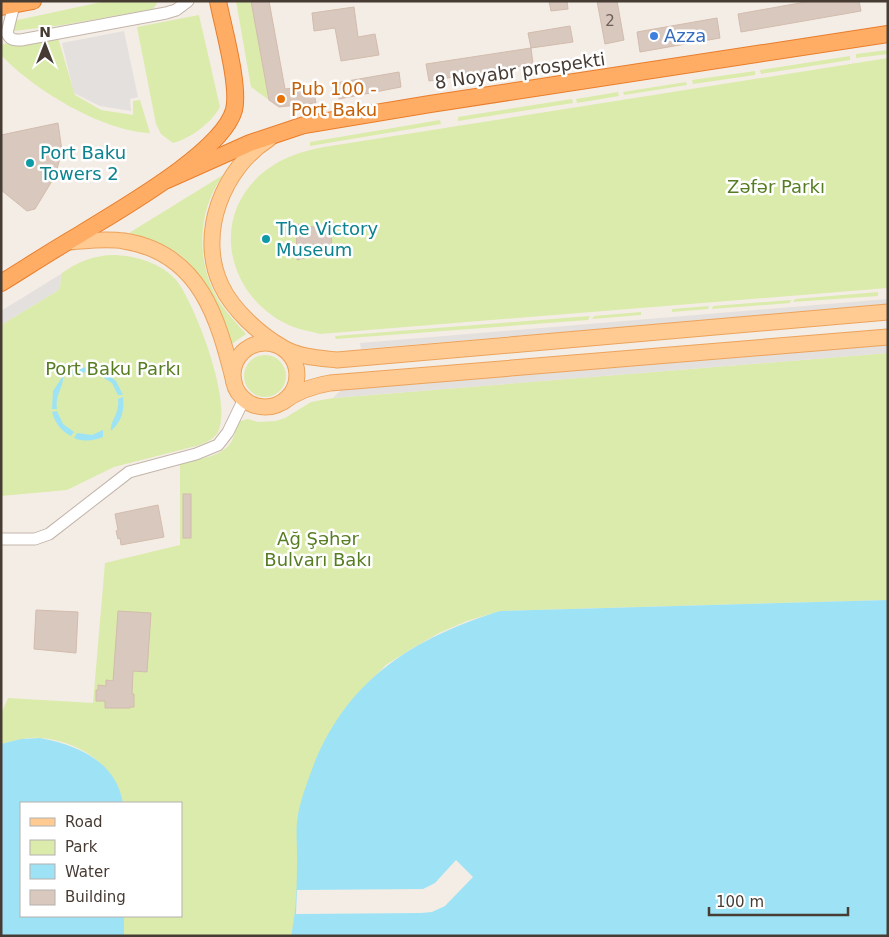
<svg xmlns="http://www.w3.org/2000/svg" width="889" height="937" viewBox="0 0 889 937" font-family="'DejaVu Sans',sans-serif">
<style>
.green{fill:#dbebab}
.parking{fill:#e4e0de}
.water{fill:#9de3f5}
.pier{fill:#f4ede5}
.building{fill:#d9c8bd;stroke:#d2bcad}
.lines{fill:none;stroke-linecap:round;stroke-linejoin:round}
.minor-casing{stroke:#c3b5aa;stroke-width:13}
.major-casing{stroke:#eca35b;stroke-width:17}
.highway-casing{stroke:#e87d2b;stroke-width:18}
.minor{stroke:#fff;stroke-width:11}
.major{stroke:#ffcb93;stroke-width:15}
.highway{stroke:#ffad65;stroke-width:16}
.shop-dot{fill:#3f7fe0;stroke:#fff;stroke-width:2}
.food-dot{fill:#e8710a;stroke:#fff;stroke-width:2}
.culture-dot{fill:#0f9aa8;stroke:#fff;stroke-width:2}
.labels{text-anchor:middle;stroke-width:5;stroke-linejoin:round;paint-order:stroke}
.number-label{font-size:15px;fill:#6c5f56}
.shop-label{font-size:18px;fill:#366cbe;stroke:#fff;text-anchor:start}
.street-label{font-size:18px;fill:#473c34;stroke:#fff}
.food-label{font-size:18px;fill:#c56008;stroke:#fff;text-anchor:start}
.culture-label{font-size:18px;fill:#0d838f;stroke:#fff;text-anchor:start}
.park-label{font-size:18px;fill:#577d23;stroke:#fff}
</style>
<rect width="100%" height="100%" fill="#f4ede5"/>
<g class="green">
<path d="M106,1H157V3L153,9L63,25L14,31L10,27L13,21Z"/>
<path d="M236,1H251L269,100L251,87Z"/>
<path d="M199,15L220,107C211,123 191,138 173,143L161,134L156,124L137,27Z"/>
<path d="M58,38L75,95L101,110L133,115V101L140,100L150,133C102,131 34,90 1,55V45L7,43Z"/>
<path d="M888,50V54L856,58V54Z"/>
<path d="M850,56V60L761,74L760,70Z"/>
<path d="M888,58V288L320,334C311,331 300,330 291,326C232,301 209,226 256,179C275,160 298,152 324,147Z"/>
<path d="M755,71V75L693,84L692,80Z"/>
<path d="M686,82L687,85L624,95L623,92Z"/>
<path d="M618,92L619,96L577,103L576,99Z"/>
<path d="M572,99L573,103L458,121V117Z"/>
<path d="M440,120L441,124L310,146V142Z"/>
<path d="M223,175C198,210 196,257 215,294C222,309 235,321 246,334L232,344C221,314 204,271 176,252C162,243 145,237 129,233Z"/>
<path d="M112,255C134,255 162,263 177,281C196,307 233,403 218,432C214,439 207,442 200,445L114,467L67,490L1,496V325L57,291L60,287L61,274C77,262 92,256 112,255Z"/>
<path d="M878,292V296L793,302L795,299Z"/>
<path d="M791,300L790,303L712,309L713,306Z"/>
<path d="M709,306L708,309L672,312V309Z"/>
<path d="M641,312V315L592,319L594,316Z"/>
<path d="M590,316L588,320L336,339L335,336Z"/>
<path d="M888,353V600L500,611L467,621L439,633L413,648L386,665L363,688L343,711L297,890L296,914L291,936H124V916H181V803H123C116,765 77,740 40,738C27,737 14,741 1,744V714L8,698L93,703L105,563L180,545V464C207,456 236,457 236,422L248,419L258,422L276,421L285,418L311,402L333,398Z"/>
<circle cx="265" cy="376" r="21"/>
</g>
<g class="parking">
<path d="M124,31L138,97L130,99L131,111L100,106L74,93L62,43Z"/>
<path d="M61,274L60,287L57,291L1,325V311Z"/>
<path d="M888,299V305L361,349L360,343Z"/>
<path d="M888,345V353L333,398L341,390Z"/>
</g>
<g class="water">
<path d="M86,367L100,370L99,374L86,372L73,376L72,371Z"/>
<path d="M104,371L116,381L123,395H118L112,383L101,376Z"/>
<path d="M63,376C64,387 55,394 57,409H52L53,391Z"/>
<path d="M123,397C125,411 121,422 111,431C110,420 120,414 118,399Z"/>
<path d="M57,411L63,424L74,432L71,436C61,431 55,423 52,412Z"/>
<path d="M103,430V437C93,441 84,442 74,438L77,433L92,435Z"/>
<path d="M888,600V936H291C297,908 297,881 297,853C297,843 296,832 297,822C299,803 307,783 314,764C349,678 414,638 500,611Z"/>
<path d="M40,738C77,745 116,761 123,803H21V916H124V936H1V744L21,739Z"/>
</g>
<path class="pier" d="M456,860L473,877L445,906L432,912L421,913L296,914L297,890L423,889L435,883Z"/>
<g class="building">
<path d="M251,1H269L285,89L313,86L316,103L279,107L269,100Z"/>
<path d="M549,1H567L568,9L551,11Z"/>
<path d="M597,1H617L624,40L605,44Z"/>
<path d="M811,1H859L861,11L741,32L738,14Z"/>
<path d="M354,7L358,37L375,34L379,55L341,61L335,28L314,31L312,13Z"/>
<path d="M717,18L720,38L640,52L637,32Z"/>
<path d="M570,26L573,42L531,48L528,33Z"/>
<path d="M531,48L533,64L429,81L426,64Z"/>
<path d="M399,72L401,87L339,99L336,83Z"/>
<path d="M58,123L62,151L55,176L35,209L27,211L1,190V135Z"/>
<path d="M296,224L331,230L332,250L297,260Z"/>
<rect x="183" y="494" width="8" height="44"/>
<path d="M158,505L164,537L121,545L120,538L118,539L116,531L118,530L115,514Z"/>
<path d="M36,610L78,612L76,653L34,649Z"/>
<path d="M118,611L151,613L147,672L133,671L132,694H134V707H130V708H105V701H96V690H98V685L106,686V680L113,681Z"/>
</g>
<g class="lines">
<g class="minor-casing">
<g id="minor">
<path d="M16,1L14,5L7,33C10,40 14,40 21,40L166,13L176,10L188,1"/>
<path d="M1,539H35L49,534L129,472L196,454L218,445L228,432L244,399"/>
</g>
</g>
<g class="major-casing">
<g id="major">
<path d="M269,139C223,168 197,234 221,285C232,309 259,334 282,347C298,357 318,358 337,360L888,312"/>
<path d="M67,242C86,241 106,238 124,241C200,253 218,318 234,382"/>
<circle cx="265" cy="375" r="32"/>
<path d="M283,402C297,391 313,386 330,383L888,337"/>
</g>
</g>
<g class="highway-casing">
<g id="highway">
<path d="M1,7L33,1"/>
<path d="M167,180L250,143L304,125L430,104L888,34"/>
<path d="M1,283C27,267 53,250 79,235C117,211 222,153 234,110C240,86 223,27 218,1"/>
</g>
</g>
<use href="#minor" class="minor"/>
<use href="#major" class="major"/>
<use href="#highway" class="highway"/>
</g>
<circle class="shop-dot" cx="654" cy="36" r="5"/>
<circle class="food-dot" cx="281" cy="99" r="5"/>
<g class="culture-dot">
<circle cx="30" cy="163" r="5"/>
<circle cx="266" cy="239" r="5"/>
</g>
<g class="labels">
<g class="number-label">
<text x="610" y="26">2</text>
</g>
<g class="shop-label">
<text x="664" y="42">Azza</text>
</g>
<g class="street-label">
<text transform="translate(520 71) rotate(-8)" y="6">8 Noyabr prospekti</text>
</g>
<g class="food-label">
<text x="291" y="95">Pub 100 -<tspan x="291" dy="21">Port Baku</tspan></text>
</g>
<g class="culture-label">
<text x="40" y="159">Port Baku<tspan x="40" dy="21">Towers 2</tspan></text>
<text x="276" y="235">The Victory<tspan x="276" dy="21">Museum</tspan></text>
</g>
<g class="park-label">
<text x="776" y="193">Zəfər Parkı</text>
<text x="113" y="375">Port Baku Parkı</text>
<text x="318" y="545">Ağ Şəhər<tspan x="318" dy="21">Bulvarı Bakı</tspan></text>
</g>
</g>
<rect width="889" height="937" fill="none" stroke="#473c34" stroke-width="5"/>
<rect x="20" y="802" width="162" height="115" fill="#ffffff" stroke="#b5b1ae"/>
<rect x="30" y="818" width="25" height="8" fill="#ffcb93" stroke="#b5b1ae"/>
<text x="65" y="827" font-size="15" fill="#473c34">Road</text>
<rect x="30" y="840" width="25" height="15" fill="#dbebab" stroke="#b5b1ae"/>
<text x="65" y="852" font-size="15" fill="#473c34">Park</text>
<rect x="30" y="864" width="25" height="15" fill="#9de3f5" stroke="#b5b1ae"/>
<text x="65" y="877" font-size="15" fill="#473c34">Water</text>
<rect x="30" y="890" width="25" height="15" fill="#d9c8bd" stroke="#b5b1ae"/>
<text x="65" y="902" font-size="15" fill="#473c34">Building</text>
<g transform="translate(45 45)" stroke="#ffffff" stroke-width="4" paint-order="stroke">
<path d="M0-4L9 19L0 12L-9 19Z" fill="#473c34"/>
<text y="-8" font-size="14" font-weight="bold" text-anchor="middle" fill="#473c34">N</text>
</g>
<path d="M709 907v8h139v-8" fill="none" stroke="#473c34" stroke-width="2.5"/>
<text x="716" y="907" font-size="15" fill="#473c34" stroke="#ffffff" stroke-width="4" paint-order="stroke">100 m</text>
</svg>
